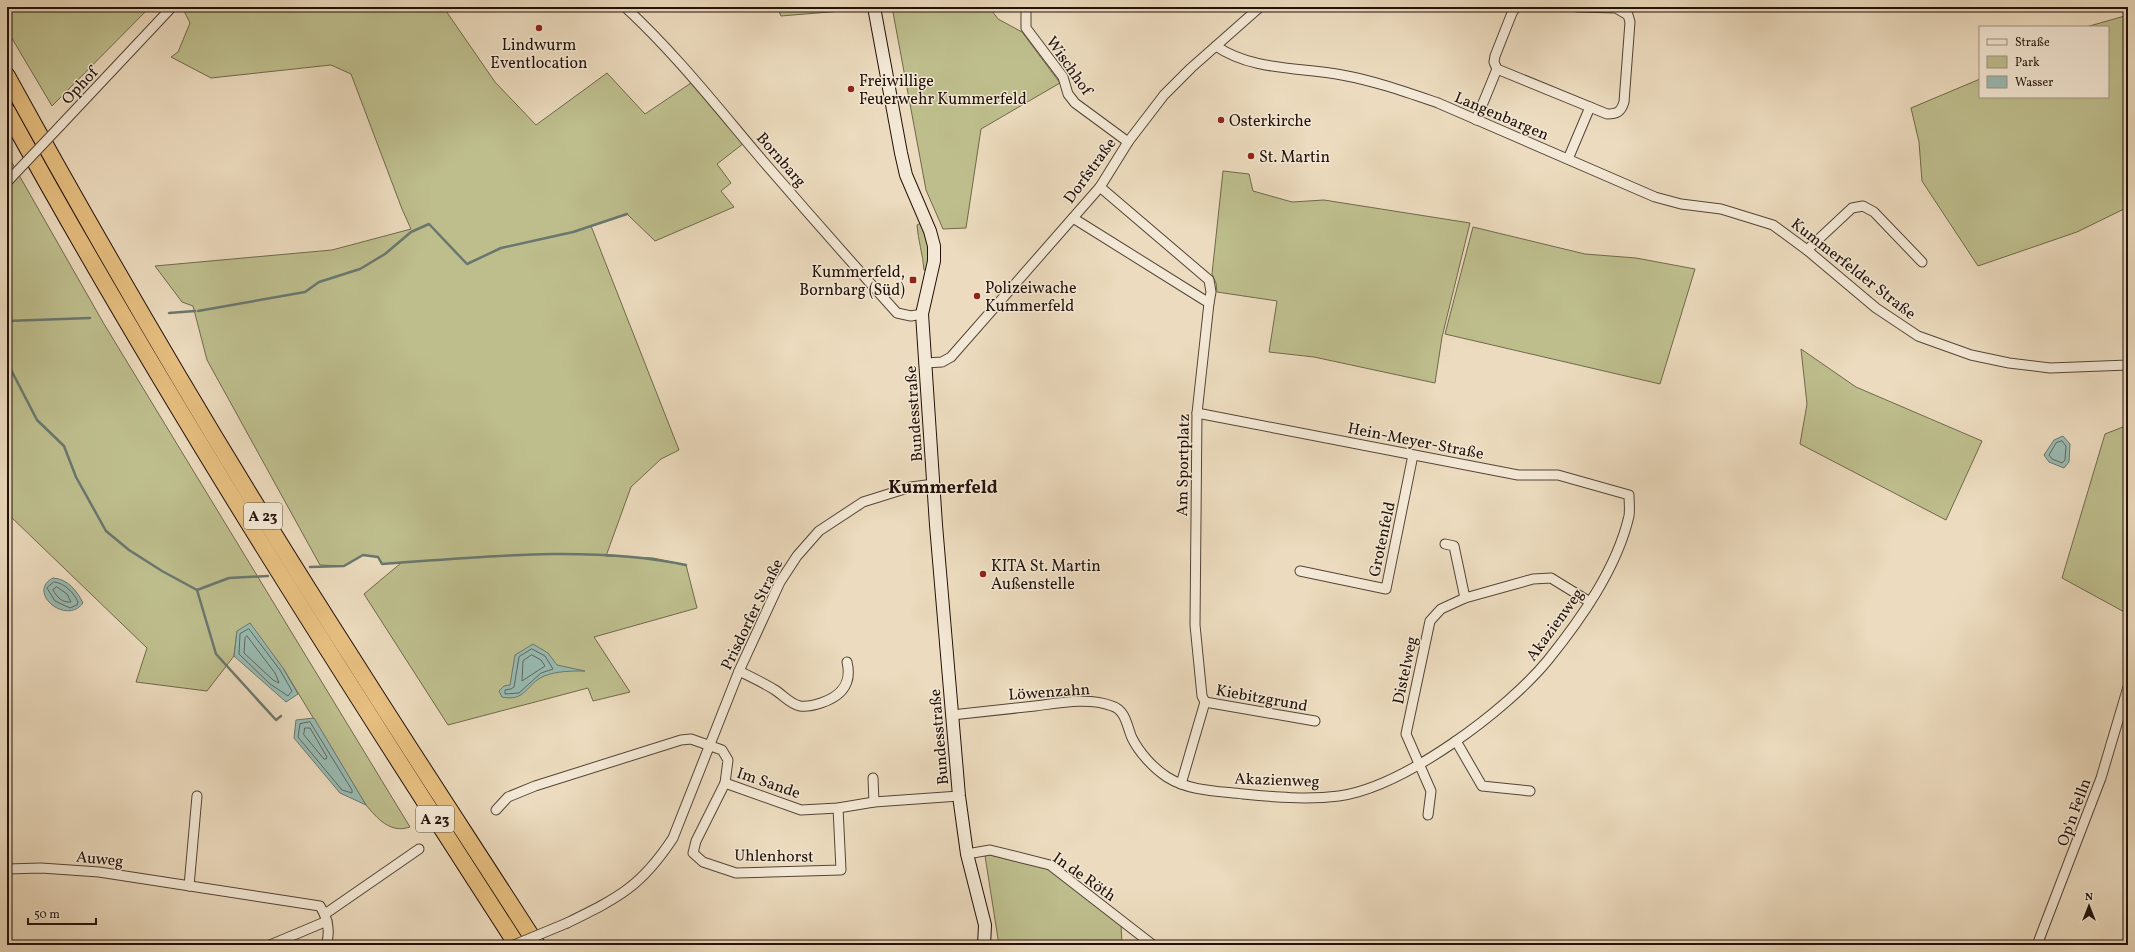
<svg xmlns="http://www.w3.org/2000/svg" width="2135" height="952" viewBox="0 0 2135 952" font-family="Vollkorn,serif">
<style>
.green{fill:#bebe8d;stroke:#70684c}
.water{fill:#99bbb3;stroke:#69776f}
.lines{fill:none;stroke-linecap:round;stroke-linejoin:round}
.shore{stroke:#5e665e;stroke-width:1}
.stream{stroke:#69776f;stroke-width:2.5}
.street-casing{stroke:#544437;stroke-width:11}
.secondary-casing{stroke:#22110a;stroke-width:14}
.highway-casing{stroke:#22110a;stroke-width:18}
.street{stroke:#f3e8d5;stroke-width:9}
.secondary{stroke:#f3e8d5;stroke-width:12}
.highway{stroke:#e6be7f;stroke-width:16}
.street-bridge-casing{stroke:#544437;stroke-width:11;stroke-linecap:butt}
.street-bridge{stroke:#f3e8d5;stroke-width:9}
.poi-dot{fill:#8f2418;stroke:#f3e8d5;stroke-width:1.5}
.labels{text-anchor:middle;stroke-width:3;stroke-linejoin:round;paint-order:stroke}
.shield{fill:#f3e8d5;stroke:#615247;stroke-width:1}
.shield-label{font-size:15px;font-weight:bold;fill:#22110a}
.poi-label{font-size:16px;fill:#22110a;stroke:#f3e8d5;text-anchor:start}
.street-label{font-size:16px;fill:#22110a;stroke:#f3e8d5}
.quarter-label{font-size:18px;font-weight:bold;fill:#22110a;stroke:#f3e8d5}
</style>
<rect width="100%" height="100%" fill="#ecdbbe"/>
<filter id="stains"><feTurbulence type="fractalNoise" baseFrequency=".005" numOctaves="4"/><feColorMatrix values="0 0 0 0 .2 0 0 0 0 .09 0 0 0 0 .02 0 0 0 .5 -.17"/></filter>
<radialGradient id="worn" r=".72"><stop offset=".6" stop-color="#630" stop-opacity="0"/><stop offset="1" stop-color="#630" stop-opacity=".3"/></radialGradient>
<g class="green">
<path d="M7,7H150L52,106L7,30Z"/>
<path d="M182,7H400L446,11L495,82L536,125L607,73L645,114L691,83L744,143L717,164L731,183L721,191L734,207L655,241L627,214L591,226L679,450L661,459L631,487L606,556L653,558L686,565L697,608L594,637L630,692L593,701L588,688L448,725L364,594L401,563L382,564L378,557L363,555L344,566L320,565L207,360L193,306L182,302L155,266L332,250L411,229L402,209L351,74L331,65L211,78L171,57L178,52L190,23Z"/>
<path d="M777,7H866V9L781,16Z"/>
<path d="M892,7H989L998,19L1022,32L1060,83L981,129L966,228L943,229L926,190Z"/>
<path d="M2128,15V207L2077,232L1978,266L1922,181L1919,142L1911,108L1980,79V97H2108V27H2086Z"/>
<path d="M7,154L104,324L410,827C390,834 377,818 366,805L283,668L237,631L234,656L207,691L136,682L147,648L9,515L10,499L7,492Z"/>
<path d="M1223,171L1249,174L1253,191L1292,202L1324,200L1470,223L1442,337L1435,383L1314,357L1269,352L1277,301L1217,292L1216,283L1212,274Z"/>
<path d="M921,223C930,238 931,254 926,271L924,270C923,254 918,241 917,225Z"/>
<path d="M1473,227L1585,254L1636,258L1695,269L1660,384L1445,334Z"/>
<path d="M1801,349L1856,387L1982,441L1946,520L1800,444L1807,404Z"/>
<path d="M2128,425V614L2062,578L2105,434Z"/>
<path d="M990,855L1048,869L1121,924L1122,945H999L985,856Z"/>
</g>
<g class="water">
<path d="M2063,436L2070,444L2069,462L2064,468L2049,462L2044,455L2054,440Z"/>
<path d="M53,578C68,579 77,591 83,603C66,626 26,592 53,578Z"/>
<path d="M250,623L283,668L298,694L286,702L234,656L237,631Z"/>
<path d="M533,644L548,653L557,665L585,671C571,671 557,671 544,676C526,684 526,702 502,697L499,691L504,686L510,685L515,655Z"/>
<path d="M314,718L366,805L340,793L294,738L296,720Z"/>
</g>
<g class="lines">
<g class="shore">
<path d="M2062,441L2066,446L2065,460L2062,463L2052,459L2049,455L2056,443Z"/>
<path d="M54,582C65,583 74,593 78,602L77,605L70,608L55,601L47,588Z"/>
<path d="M57,587L67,594L71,602C62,603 57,597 53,590Z"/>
<path d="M249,629L280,670L292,691L288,696L270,684L239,654L240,634Z"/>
<path d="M247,636L275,673L279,683L273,680L244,653L245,638Z"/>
<path d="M532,649L545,656L553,669L541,673L519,693L505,694V690L511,689L514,687L519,657Z"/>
<path d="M532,655L541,660L545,666L522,681L523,661Z"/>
<path d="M310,722L352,790V793L342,790L298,737L300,724Z"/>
<path d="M305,728H310L327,757L326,759H324L304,735Z"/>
</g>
<g class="stream">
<path d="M198,311L305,292L319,282L360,269L385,254L411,232L429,224L467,264L501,248L573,232L627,214"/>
<path d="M169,313L195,311"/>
<path d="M7,321L90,318"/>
<path d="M7,362L37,420L64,446L76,477L106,531L129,550L162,571L197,590L216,654L276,720L281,716"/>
<path d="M310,567L344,566L363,555L378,557L382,564C479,557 591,545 686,565"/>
<path d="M197,590L229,578L268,576"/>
</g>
<g class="street-casing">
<g id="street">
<path d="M625,7C676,54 718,108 763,161C807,212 852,263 897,313L911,316L922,314"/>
<path d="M1026,7V28L1063,77L1068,94L1075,103L1128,142"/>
<path d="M1516,7L1512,13L1495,56L1494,62L1497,69L1607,114C1617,114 1621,112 1624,102L1630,22L1628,15L1616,8L1577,7"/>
<path d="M1216,46C1252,71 1300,67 1342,75C1375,81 1406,92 1438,103L1655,197L1681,204L1721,209L1773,225L1807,250L1876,308L1918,336L1971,355L2009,363L2050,368L2128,365"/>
<path d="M1476,120L1497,69"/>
<path d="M61,125L172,7"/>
<path d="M1568,159L1590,107"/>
<path d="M1100,187L1209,280L1211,292L1209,303"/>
<path d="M1073,218L1209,303L1197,413L1195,625L1202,696L1205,702L1181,784"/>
<path d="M1807,250L1852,208L1863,206L1874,212L1922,262"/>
<path d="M926,363L942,362L951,357L1100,187L1128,142L1164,95L1191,68L1260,7"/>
<path d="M1445,544L1454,546L1465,598"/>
<path d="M1300,571L1386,589L1413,455"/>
<path d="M739,671C751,677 764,683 775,690C783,695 790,704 800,706C808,707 815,705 821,703C842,696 852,683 847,662"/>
<path d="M1205,702L1315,721"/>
<path d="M952,715C979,712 1007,709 1035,706C1059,703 1089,697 1112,706C1126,710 1127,727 1132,738C1139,752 1153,768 1167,777C1189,791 1217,791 1243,794C1274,797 1307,800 1339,796C1404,787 1507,710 1548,660C1581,619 1617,568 1629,516C1630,510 1629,501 1629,495L1558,475H1518L1197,413"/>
<path d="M1456,741L1482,786L1530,791"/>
<path d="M873,778L874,802"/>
<path d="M725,783L696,841L693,853L703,862L736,873L841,870L838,808"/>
<path d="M496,810L508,797L535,786L681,740L691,739L722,750L728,760L725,783L801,810L838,808L874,802L959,796"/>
<path d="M1428,815L1431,791L1406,734L1430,621L1441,609L1465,598L1533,579L1551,578L1590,602"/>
<path d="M967,854L990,850L1050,865L1153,945"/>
<path d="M7,869L41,868L99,872L320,906C328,919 331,931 326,945"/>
<path d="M189,886L197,796"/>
<path d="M325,914L419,849"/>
<path d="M567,923C618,898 641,887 673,838L739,671L780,582L797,556L819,531L863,502L911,487L934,484"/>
<path d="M270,945L327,921"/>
<path d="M2037,945L2101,778L2128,687"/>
</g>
</g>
<g class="secondary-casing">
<path id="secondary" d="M874,7L901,153L906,175L930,231L934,246V261L922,314L936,525L959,796L967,854L985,925L984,945"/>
</g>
<g class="highway-casing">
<g id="highway">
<path d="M7,76C116,274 231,470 354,661C414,756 476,850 537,945"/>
<path d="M7,111C164,397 340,671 517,945"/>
</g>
</g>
<use href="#street" class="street"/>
<use href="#secondary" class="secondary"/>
<use href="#highway" class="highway"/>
<g class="street-bridge-casing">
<g id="street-bridge">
<path d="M7,182L61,125"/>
<path d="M514,945L567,923"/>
</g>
</g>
<use href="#street-bridge" class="street-bridge"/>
</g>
<g class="poi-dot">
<circle cx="539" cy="28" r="4"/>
<circle cx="851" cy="89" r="4"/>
<circle cx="1221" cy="120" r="4"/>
<circle cx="1251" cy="156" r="4"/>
<rect x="909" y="276" width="8" height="8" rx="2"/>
<circle cx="977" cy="296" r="4"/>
<circle cx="983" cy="574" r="4"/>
</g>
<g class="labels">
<g class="shield">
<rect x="244" y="503" width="38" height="26" rx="3"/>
<rect x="416" y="806" width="38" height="26" rx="3"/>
</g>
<g class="shield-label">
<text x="263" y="521">A 23</text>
<text x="435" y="824">A 23</text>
</g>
<g class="poi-label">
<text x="539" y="50" text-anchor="middle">Lindwurm<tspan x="539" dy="18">Eventlocation</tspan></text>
<text x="859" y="86">Freiwillige<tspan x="859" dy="18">Feuerwehr Kummerfeld</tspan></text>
<text x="1229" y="126">Osterkirche</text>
<text x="1259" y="162">St. Martin</text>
<text x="905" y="277" text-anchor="end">Kummerfeld,<tspan x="905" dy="18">Bornbarg (Süd)</tspan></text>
<text x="985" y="293">Polizeiwache<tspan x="985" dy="18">Kummerfeld</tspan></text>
<text x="991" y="571">KITA St. Martin<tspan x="991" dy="18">Außenstelle</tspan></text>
</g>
<g class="street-label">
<text transform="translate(1070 65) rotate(55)" y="6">Wischhof</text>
<text transform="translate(79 85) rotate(-47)" y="6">Ophof</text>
<text transform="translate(1502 115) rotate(23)" y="6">Langenbargen</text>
<text transform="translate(782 159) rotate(49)" y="6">Bornbarg</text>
<text transform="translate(1089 170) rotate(-54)" y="6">Dorfstraße</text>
<text transform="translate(1854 268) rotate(38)" y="6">Kummerfelder Straße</text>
<text transform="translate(913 414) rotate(-94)" y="6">Bundesstraße</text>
<text transform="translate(1416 440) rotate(11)" y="6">Hein-Meyer-Straße</text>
<text transform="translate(1182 465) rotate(-89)" y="6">Am Sportplatz</text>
<text transform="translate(1381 539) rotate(-78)" y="6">Grotenfeld</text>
<text transform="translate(751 614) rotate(-64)" y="6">Prisdorfer Straße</text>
<text transform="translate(1554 624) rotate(-54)" y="6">Akazienweg</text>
<text transform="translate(1404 670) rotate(-78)" y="6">Distelweg</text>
<text transform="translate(1049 691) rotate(-4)" y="6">Löwenzahn</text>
<text transform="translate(1262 697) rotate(10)" y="6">Kiebitzgrund</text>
<text transform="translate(938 737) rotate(-95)" y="6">Bundesstraße</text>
<text transform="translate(1277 779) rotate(2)" y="6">Akazienweg</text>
<text transform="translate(769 782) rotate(19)" y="6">Im Sande</text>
<text transform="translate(2073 812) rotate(-70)" y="6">Op'n Felln</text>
<text transform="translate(774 855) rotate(1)" y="6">Uhlenhorst</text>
<text transform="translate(100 858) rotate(6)" y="6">Auweg</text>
<text transform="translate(1085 876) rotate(35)" y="6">In de Röth</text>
</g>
<g class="quarter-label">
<text x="943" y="493">Kummerfeld</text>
</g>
</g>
<rect width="2135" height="952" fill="none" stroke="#ecdbbe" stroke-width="24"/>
<rect x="8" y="8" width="2119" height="936" fill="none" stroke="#22110a" stroke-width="2"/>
<rect x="12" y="12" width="2111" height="928" fill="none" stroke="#22110a"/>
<rect x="1979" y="26" width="130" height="72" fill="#f3e8d5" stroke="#9f9284"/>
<rect x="1987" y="39" width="20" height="6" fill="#f3e8d5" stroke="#9f9284"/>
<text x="2015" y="46" font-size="12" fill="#22110a">Straße</text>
<rect x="1987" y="56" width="20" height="12" fill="#bebe8d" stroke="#9f9284"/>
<text x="2015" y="66" font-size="12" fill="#22110a">Park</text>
<rect x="1987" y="76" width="20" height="12" fill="#99bbb3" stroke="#9f9284"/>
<text x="2015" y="86" font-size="12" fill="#22110a">Wasser</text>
<g transform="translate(2089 906)" stroke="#f3e8d5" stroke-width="3" paint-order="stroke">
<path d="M0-3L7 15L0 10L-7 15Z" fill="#22110a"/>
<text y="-6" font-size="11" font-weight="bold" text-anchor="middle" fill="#22110a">N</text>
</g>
<path d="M28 918v6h68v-6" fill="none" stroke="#22110a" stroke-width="2"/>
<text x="34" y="918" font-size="12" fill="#22110a" stroke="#f3e8d5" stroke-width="3" paint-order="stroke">50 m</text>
<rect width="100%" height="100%" filter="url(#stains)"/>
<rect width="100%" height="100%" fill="url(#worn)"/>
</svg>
